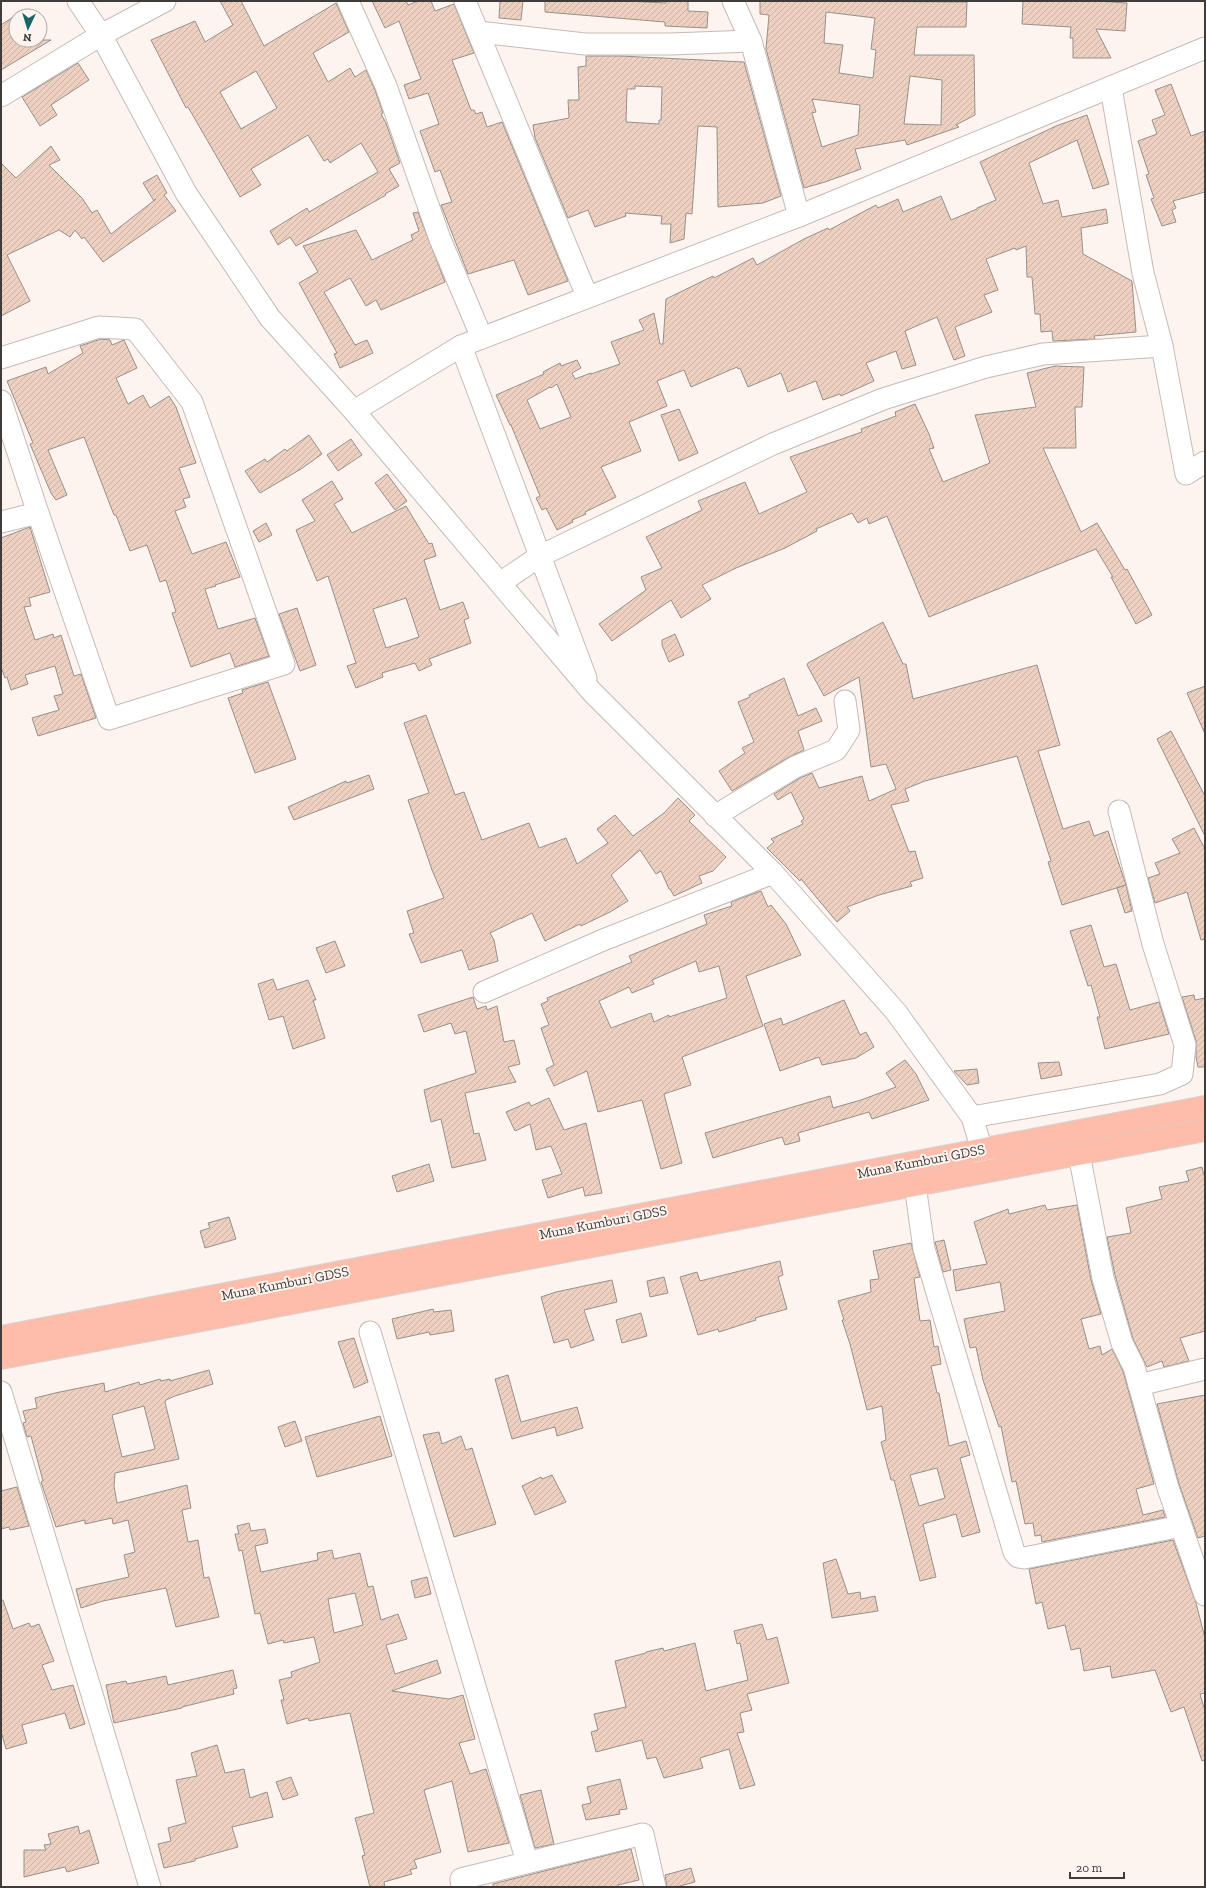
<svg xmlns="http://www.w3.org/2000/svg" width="1206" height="1888" viewBox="0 0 1206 1888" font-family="'Zilla Slab',serif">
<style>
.building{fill:url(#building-hatch);stroke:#98908c;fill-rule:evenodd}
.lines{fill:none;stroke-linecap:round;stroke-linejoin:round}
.minor-casing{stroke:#c4bbb7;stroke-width:23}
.trunk-casing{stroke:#d5d4d4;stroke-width:24}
.minor{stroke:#fff;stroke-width:21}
.trunk{stroke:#febcaa;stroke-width:22}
.labels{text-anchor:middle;stroke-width:4;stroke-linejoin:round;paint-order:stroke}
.street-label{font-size:14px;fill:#3f3c3a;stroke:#fdf4ef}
</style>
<defs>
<pattern id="building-hatch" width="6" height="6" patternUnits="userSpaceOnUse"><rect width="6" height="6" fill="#edd0bf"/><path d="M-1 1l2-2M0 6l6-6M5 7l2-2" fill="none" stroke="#ccb4a5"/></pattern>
</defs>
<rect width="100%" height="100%" fill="#fdf4ef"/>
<g class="building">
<path d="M220,1H241L264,46L336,3L349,32L313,53L328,82L350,68L355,77L366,70L375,90L383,113L381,114L386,123L400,163L389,169L399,186L385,194L386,195L296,246L290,237L278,245L270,231L307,208L309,212L378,172L361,143L330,163L328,159L324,161L308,135L251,169L261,185L240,197L188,107L186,108L151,40L195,21L205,42L233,25ZM256,71L277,108L241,129L220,92Z"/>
<path d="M372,1H406L408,5L418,1H431L435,11L454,4L474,53L452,60L471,110H474L476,114L482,112L487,127L502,122L568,281L528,295L514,260L468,274L441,205L452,202L440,170L435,172L420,131L439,124L428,93L409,99L404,85L421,79L399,21L385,28Z"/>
<path d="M500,1H523L521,20L499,18Z"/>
<path d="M545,1H626L666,3V1H688V11L708,12L707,28L665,26V22L545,12Z"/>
<path d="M760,1L967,2L966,27H917L914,55H974L975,115L956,125L959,127L907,145L905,140L855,149L861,169L825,182L804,188L766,49L769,15L760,14ZM826,12L875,18L871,49L876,50L873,78L839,73L843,45L824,43ZM910,76L942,80L941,125L904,124ZM812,99L860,105L858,135L822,147L812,113L816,112Z"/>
<path d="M1023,1H1097L1127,3L1125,31L1096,29L1111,58H1073V38H1070L1071,27L1022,24Z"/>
<path d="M16,15V40H51L1,70V25Z"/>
<path d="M586,56H620L744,62L781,196L763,203L718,207L717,127L698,126L692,214L686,213L684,239L670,243L671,224H661L662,216L625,213L626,216L595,227L588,210L568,218L535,138L533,125L569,118L568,100H579L578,67L586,66ZM635,86L662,87L661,120H659V124L626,122L627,89H635Z"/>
<path d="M78,63L89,80L51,105L57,115L40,126L22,97Z"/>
<path d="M1171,84L1191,136L1205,131V192L1173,201L1176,208L1172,210L1176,222L1162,226L1151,199L1154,198L1146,175L1149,174L1138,141L1157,134L1152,120L1165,115L1155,90Z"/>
<path d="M1087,115L1109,184L1093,189L1077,140L1029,163L1043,204L1058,200L1062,217L1106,209L1108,223L1081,228L1083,254L1132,281L1136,332L1094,336L1095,339L1053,341L1052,331L1041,332L1040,314H1035L1032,277H1027L1026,246L1016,250L1015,248L986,259L998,290L984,295L992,312L955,327L965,356L954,360L937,317L905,331L916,365L902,369L896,351L866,363L874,381L841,396L840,394L823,400L816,381L788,392L781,373L748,387L740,368L738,369L737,367L691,387L684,370L657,381L667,406L629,422L641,451L601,467L616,497L585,512L586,514L572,520L573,522L557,530L546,508L542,510L536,498L540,496L511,425H510L496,395L544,374L543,372L560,363L561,366L577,360L581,368L572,373L575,379L591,373V374L620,364L611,342L644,330L639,320L654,313L660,344H663L666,299L713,276L714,278L753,258L757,265L804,239L828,228L829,230L876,205L878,208L898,199L903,212L941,196L951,220L977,209V208L996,200L980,162L1056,126ZM557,384L571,417L540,429L527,400L550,387L551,388Z"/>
<path d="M51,146L60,160L49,165L82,198L92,213L97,210L111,234L156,199L154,201L143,183L157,175L167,193L164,195L176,211L103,262L84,237L82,239L75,230L70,237L59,230L7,255L30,301L1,316V163L16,178Z"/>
<path d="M418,212L445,282L381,310L376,300L366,306L350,278L324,292L355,345L367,340L373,353L340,368L334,354L337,353L299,283L318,272L303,246L356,230L372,260L413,240L411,235L419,231L413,213Z"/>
<path d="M101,339L110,340L112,345L124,340L137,368L116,378L128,404L143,395L150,408L169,396L176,407L196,463L179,468L190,497L183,499L186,507L175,511L192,554L226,542L240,577L215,585L216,586L205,589L218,629L255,618L269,656L235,667L230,653L191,667L172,613L176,612L166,580L160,582L147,545L130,551L116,515H114L84,437L48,450L67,495L56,500L51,493L30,444L33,443L7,381L46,367L48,374L83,353L80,346Z"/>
<path d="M1055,366L1084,367L1082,407H1075L1076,448H1043L1081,532L1097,523L1125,570L1127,569L1152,615L1136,624L1111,577H1113L1096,549L929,617L887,516L869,524L867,518L858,523L852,513L816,529L817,531L785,548L736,568L702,585L711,599L681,618L671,600L612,641L599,624L646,590L641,577L662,568L646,537L702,510L698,501L745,482L759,514L807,492L790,457L862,432L861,429L896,416L895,412L915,404L929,434L934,448L929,449L943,482L990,463L975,415L1036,407L1027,373Z"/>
<path d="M679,409L698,453L679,461L661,415Z"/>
<path d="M309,435L322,454L301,469L260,493L245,471L265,459L267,462L285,449L287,451Z"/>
<path d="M351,439L362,455L338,471L327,455Z"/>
<path d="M387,474L407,501L395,510L375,483Z"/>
<path d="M332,481L343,499L334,504L352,533L406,506L429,544L432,543L436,556L424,560L440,610L463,602L469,618L464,620L471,643L429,659L432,665L419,671L415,663L382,673L383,677L356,688L347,666L356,663L328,576L317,581L296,530L315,521L302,500ZM406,598L419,637L386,648L373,609Z"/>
<path d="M266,523L272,535L259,542L253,531Z"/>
<path d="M30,527L50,592L29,598L31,606L24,607L35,640L53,634L54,638L61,635L74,676L81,674L96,718L38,736L32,718L59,710L54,696L63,694L55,666L25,675L28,684L11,690L7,677L5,678L1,667V538Z"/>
<path d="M297,608L316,665L300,671L279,614Z"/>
<path d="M883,622L903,664H906L913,699L1037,665L1060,745L1038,751L1063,829L1089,821L1094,836L1108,831L1126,885L1062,905L1048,862L1051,861L1017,756L925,781L905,789L909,801L891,805L909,852L915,851L923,878L910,882L912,886L879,895L847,907L850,911L837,922L801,879L800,881L767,848L774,842L771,839L803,824L801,821L804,819L791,792L778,800L774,794L800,778L812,773L819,788L862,776L869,801L896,789L886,764L871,767L859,677L824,696L807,665L808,663Z"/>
<path d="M675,634L684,655L669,662L662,645V640Z"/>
<path d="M784,678L798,716L816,708L822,721L798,731L804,750L789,757L732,791L719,771L745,753L742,748L754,742L738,702L750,697L749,695Z"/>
<path d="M268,682L296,759L255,773L228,698L243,693L242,690Z"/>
<path d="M1205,686V734L1187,693Z"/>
<path d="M426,715L455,795L464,792L482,840L529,823L539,848L566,838L577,864L608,843L597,829L615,815L633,836L664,813L678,798L695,815L689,821L726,857L713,871L699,876L702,883L674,896L670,889H669L661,871L656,874L640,850L611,875L628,901L610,912L581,926L580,924L545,941L532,913L521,919V918L490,933L494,940L498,961L469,970L462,950L421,963L409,934L414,933L407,911L444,898L432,870L408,800L429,793L404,723Z"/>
<path d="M1171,731L1205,796V836L1157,739Z"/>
<path d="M369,775L374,789L294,820L288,807L346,781L347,783Z"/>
<path d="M1194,828L1205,849V939L1201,940L1187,892L1155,903L1148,878L1160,874L1155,863L1180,853L1172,839Z"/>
<path d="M1126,885L1132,911L1125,913L1117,888Z"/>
<path d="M761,891L768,907L771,905L786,924L801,955L746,976L763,1026L682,1057L691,1085L664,1094L682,1163L661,1169L642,1100L598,1112L587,1071L554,1086L546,1069L554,1065L541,1028L549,1025L541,1004L548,1001L547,998L632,962L629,956L707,924L704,915L732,906L731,902ZM696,961L699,972L719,966L727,998L669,1017V1015L654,1022L651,1013L611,1028L599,1001L629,987L632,993L654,984L652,980Z"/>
<path d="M1091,925L1104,967L1116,964L1130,1010L1159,1002L1169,1034L1105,1049L1097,1017H1100L1091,985L1088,986L1070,931Z"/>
<path d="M335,941L345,966L326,973L316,948Z"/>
<path d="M273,979L277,990L308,980L316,1000H313L325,1038L293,1049L283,1016L269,1020L258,984Z"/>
<path d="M1194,995L1195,1000L1205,998V1067H1198L1196,1057V1041L1182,997Z"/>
<path d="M473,997L477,1009L486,1006L487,1010L497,1006L504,1042L514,1040L520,1064L508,1067L516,1082L465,1093L474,1134L479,1133L486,1160L452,1168L441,1119L431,1122L424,1090L476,1073L466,1031L455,1034L451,1023L424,1032L418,1015Z"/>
<path d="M844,1000L860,1035L866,1032L874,1047L856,1058L822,1065L819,1057L780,1071L764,1024L781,1018L783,1025Z"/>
<path d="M905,1060L916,1074L929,1100L872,1119L869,1112L798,1133L800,1141L785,1145L782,1137L713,1158L705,1133L830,1096L833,1108L861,1100L896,1087L886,1073Z"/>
<path d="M1059,1062L1062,1075L1041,1079L1038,1063Z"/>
<path d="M977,1069L979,1083L967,1085L954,1071Z"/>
<path d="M549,1098L564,1130L586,1123L602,1193L585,1196L583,1187L548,1198L542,1180L562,1174L551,1146L536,1150L530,1124L515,1131L506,1112L529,1102L531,1106Z"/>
<path d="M429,1164L434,1181L397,1192L392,1176Z"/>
<path d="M1202,1167L1205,1179V1331L1180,1338L1189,1361L1164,1367L1162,1361L1147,1367L1133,1339L1115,1275L1107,1237L1131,1233L1126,1208L1162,1199L1159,1187L1189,1181L1186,1171Z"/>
<path d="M1045,1205L1047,1210L1077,1205L1091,1280L1101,1314L1081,1319L1089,1349L1100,1346L1102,1355L1112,1349L1123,1371L1154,1484L1136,1489L1143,1515L1163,1510L1165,1517L1042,1542L1041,1535L1035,1536L1033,1523L1025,1524L1016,1481L1012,1482L1001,1426L999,1427L983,1380L976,1347L970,1348L964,1319L1005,1311L1000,1282L956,1291L953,1270L987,1264L974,1222L1008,1209L1009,1214Z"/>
<path d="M229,1217L236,1239L205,1248L200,1231L210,1228L208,1223Z"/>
<path d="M944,1240L951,1270L943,1272L935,1242Z"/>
<path d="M911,1243L920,1277L914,1278L920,1321L930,1320L934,1347L938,1346L941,1364L931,1366L937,1393H939L949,1446L966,1441L970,1455L960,1458L980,1532L962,1537L956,1514L923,1524L936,1577L920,1581L894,1480H891L881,1442L886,1440L882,1406L867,1410L850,1344L842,1320H844L838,1301L871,1292L870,1280L879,1279L873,1251ZM937,1468L945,1498L919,1506L910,1475Z"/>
<path d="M780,1261L783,1275L778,1277L787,1309L755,1318L756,1320L719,1332L718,1329L698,1335L680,1277L697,1272L700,1281Z"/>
<path d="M664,1277L668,1293L650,1297L647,1281Z"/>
<path d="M612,1280L617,1302L584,1310L594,1340L571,1348L568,1339L554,1343L541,1297L556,1292Z"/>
<path d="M433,1309L434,1312L451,1310L454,1331L430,1335L429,1332L397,1339L392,1319Z"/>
<path d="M641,1313L647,1336L622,1343L616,1320Z"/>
<path d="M354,1338L368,1382L354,1388L338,1342Z"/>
<path d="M209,1370L213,1384L175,1396L166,1400L165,1402L179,1459L115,1473L114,1486L117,1503L187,1485L191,1508L182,1510L188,1542L198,1540L204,1578L209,1577L219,1617L176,1627L166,1588L103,1601L81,1608L76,1589L129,1577L124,1555L135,1552L128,1520L113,1524L112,1518L85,1524V1520L56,1527L41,1482L43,1481L31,1436L27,1437L23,1423L26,1422L23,1411L37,1408L35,1398L55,1393L104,1383L105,1392L139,1382L140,1385L160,1379L161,1381L170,1379V1381ZM144,1406L155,1449L122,1457L112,1415Z"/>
<path d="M508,1375L521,1422L577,1407L583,1428L557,1436L555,1427L512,1439L495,1379Z"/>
<path d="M1205,1395V1536L1198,1538L1179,1484L1157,1404Z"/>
<path d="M380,1416L392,1456L317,1477L305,1437Z"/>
<path d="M295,1421L302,1441L285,1447L278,1427Z"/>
<path d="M439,1432L442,1444L461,1436L466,1450L472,1448L496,1524L454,1537L423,1435Z"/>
<path d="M552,1475L566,1502L535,1515L522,1486L541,1477L542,1479Z"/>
<path d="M17,1487L29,1526L10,1530L9,1527L1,1529V1491Z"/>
<path d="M249,1523L251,1531L265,1529L268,1543L255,1546L261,1572L318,1560L317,1553L332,1550L334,1559L360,1553L368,1587L373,1586L381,1620L398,1614L407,1639L386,1645L395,1674L437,1660L441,1673L392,1691L449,1699L463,1695L475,1739L459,1743L470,1774L486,1769L509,1843L468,1852L452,1781L424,1790L441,1852L414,1860L417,1868L410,1870L412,1874L384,1882L385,1887H370L362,1856L365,1855L355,1818L374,1813L350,1713L309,1721L308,1718L287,1724L281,1700H284L279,1680L292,1677L291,1672L320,1662L314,1637L284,1643L283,1640L268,1644L260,1613L255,1614L242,1550L239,1551L235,1534H239L237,1526ZM355,1593L363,1625L334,1633L328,1599Z"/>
<path d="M1173,1540L1196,1603L1205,1638V1693L1200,1694L1205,1711V1760L1202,1761L1184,1707L1171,1712L1155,1670L1112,1678L1110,1666L1084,1671L1080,1648L1071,1650L1065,1625L1048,1629L1042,1602L1036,1604L1029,1569Z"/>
<path d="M836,1559L848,1594L860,1592L861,1599L875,1596L878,1611L832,1618L823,1563Z"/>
<path d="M427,1577L431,1594L415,1598L411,1581Z"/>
<path d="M1,1600H3L13,1629L29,1623L31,1627L39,1624L54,1661L42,1665L52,1690L73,1685L85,1724L70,1729L65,1713L22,1725L27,1743L6,1749L1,1731Z"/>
<path d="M762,1624L767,1640L777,1637L789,1683L747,1694L752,1710L740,1713L744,1732L737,1733L755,1785L740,1789L729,1749L700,1758L703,1768L664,1778L656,1757L647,1759L642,1740L596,1752L591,1732L598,1730L594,1714L626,1707L615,1661L646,1653V1652L663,1648L664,1651L695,1643L706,1691L748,1680L740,1643L737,1644L734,1631Z"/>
<path d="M233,1670L237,1688L233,1689L234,1694L182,1707V1708L114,1723L106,1685L126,1681L127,1684L166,1676L168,1685Z"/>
<path d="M217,1745L225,1773L244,1769L250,1798L267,1792L273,1817L232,1827L238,1847L195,1859V1861L164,1868L158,1844L171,1841L168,1828L186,1823L176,1780L197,1776L191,1753Z"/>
<path d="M291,1777L298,1795L283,1800L276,1782Z"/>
<path d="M620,1779L627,1809L619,1810L620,1814L586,1820L582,1805L591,1803L587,1787Z"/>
<path d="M541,1790L554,1844L535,1848L520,1795Z"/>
<path d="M78,1826L80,1834L89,1830L99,1863L67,1872L65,1867L24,1877V1850H46L44,1845L51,1844L48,1834Z"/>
<path d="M631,1849L639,1880L618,1885L619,1887H493V1884Z"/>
<path d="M691,1868L695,1882L676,1887H667L665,1875Z"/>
</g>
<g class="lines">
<g class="minor-casing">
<g id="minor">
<path d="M78,1L101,35L186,193L270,318L354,411L592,692L773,873L896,1012L972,1117L982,1150L985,1166"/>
<path d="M348,1L386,86L440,239L482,338"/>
<path d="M465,1L587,296"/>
<path d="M733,1L751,41L799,216"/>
<path d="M479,32L585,44H671L751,41"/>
<path d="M1111,88L1143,273L1162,346L1186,474L1205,462"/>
<path d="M1,96L101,35L165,1"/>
<path d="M461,346L586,678"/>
<path d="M1,358L99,327L135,329L192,402L284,664L109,719L38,513"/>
<path d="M1,401L38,513L1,522"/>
<path d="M354,411L461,346L799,216L1205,48"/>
<path d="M500,583L540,556L773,444L883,399L986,367L1043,354L1162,346"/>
<path d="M715,816L795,767L836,750L849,730L845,701"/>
<path d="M484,992L603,940L773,873"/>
<path d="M972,1117L1160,1084L1182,1074L1185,1045L1153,944L1119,811"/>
<path d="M1079,1154L1103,1278L1122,1343L1134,1367L1168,1488L1205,1595"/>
<path d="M915,1185L924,1249L1014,1552L1018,1557L1024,1558L1059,1551L1181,1526"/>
<path d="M370,1332L527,1862"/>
<path d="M1139,1385L1205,1369"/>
<path d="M1,1392L150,1887"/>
<path d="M462,1887L461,1879L643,1834L655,1887"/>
</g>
</g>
<g class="trunk-casing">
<g id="trunk">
<path d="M1,1337L1205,1107"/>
<path d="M1,1358L1205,1130"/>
</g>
</g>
<use href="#minor" class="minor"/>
<use href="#trunk" class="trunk"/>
</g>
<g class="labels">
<g class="street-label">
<text transform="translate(921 1161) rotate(-11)" y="5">Muna Kumburi GDSS</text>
<text transform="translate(603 1222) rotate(-11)" y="5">Muna Kumburi GDSS</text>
<text transform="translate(285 1283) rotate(-11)" y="5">Muna Kumburi GDSS</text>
</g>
</g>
<rect width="1206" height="1888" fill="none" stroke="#3f3c3a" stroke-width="4"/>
<g transform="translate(28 28) rotate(184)"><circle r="19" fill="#fdf4ef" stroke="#b1aaa7"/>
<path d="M0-3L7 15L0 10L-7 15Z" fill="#17656b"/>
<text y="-6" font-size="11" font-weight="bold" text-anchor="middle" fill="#3f3c3a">N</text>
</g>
<path d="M1070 1872v6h54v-6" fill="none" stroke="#3f3c3a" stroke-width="2"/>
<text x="1076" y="1872" font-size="12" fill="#3f3c3a" stroke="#fdf4ef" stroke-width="3" paint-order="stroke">20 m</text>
</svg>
